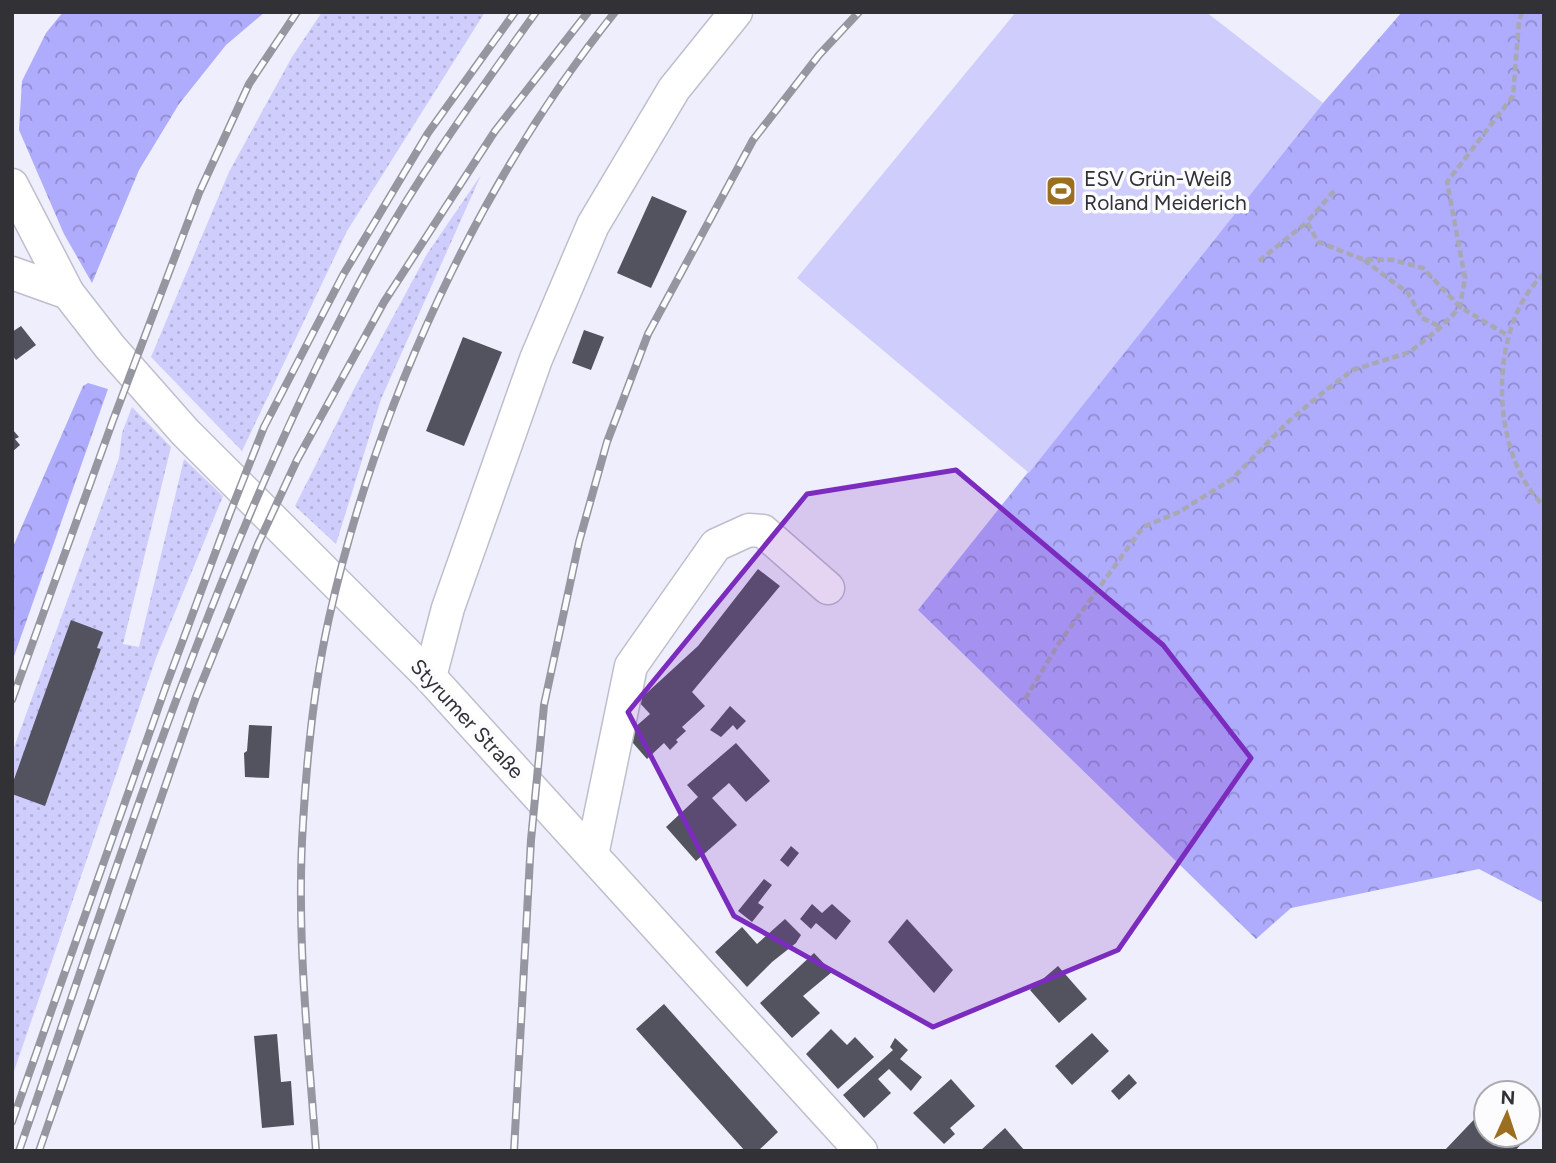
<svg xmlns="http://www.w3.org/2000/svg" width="1556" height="1163" viewBox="0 0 1556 1163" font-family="Figtree,sans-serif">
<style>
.grass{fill:url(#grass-dots)}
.forest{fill:url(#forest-crowns)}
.pitch{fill:#cecdfc}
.building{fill:#53535f}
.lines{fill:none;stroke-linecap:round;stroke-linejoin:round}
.minor-casing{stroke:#bebecc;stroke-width:35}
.path{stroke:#a8a8b3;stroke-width:4.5;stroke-dasharray:7 3.5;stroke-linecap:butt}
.minor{stroke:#fff;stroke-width:32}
.rail-casing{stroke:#9696a0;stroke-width:8}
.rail{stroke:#fcfcff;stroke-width:5;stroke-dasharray:16;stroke-linecap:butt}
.marked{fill:#7b2cbf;fill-opacity:0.2;stroke:#7b2cbf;stroke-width:5;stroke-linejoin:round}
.labels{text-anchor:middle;stroke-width:7;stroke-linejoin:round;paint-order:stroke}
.poi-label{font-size:21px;fill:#313136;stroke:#fcfcff;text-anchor:start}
.street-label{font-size:21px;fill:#313136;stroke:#fcfcff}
</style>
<defs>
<pattern id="grass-dots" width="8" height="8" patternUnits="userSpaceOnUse" patternTransform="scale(1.75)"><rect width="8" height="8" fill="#cecdfc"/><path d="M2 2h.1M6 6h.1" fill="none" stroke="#b1b0d9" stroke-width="1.8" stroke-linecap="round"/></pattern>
<pattern id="forest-crowns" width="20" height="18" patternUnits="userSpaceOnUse" patternTransform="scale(1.75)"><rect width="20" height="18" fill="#afabfd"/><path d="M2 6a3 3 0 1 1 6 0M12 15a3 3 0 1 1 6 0" fill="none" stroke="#8f8cce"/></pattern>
</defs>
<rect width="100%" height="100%" fill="#eeeefc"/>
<g class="grass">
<path d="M322,12H485L347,231L242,451L151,357L229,172L292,57Z"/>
<path d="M481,175L381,399L336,544L295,506L354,389L427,254Z"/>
<path d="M132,407L171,447L123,644L139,647L184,459L223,496L156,658L12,1077V753L119,458L122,433Z"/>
</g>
<g class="forest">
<path d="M63,12H265L226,45L179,104L139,170L92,283L64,234L19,130L22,81L46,33Z"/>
<path d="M1402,12H1544V903L1479,869L1291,908L1256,939L918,610L1323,103Z"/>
<path d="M88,383L108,389L12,662V549L83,386Z"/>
</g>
<path class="pitch" d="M1016,12H1206L1323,103L1029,473L797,278Z"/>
<g class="building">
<path d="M652,196L687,211L651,288L617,273Z"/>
<path d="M21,326L36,345L16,360L12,355V332Z"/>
<path d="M584,330L604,337L591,370L572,363Z"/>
<path d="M463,337L502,352L464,446L426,431Z"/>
<path d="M12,429L19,437L15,439L20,445L12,452Z"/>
<path d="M758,569L780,586L692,692L705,706L682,727L686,731L676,740L678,742L670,750L664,743L647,759L626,735L650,714L638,701L698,646Z"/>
<path d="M71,620L103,632L97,648L101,649L45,806L12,794V785Z"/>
<path d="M730,706L746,721L737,730L733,725L721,737L710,730Z"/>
<path d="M249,725L272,726L269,778L245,777L244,753L247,751Z"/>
<path d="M736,743L770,781L746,802L729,783L712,798L737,825L696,861L666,827L698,797L687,785Z"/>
<path d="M791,846L799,853L788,867L780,860Z"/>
<path d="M764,879L772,885L758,903L764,907L752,922L738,911Z"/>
<path d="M812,904L822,913L832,904L851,921L836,940L816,923L811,929L800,919Z"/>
<path d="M785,919L801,935L796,943L772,962L747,987L715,952L742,927L757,944Z"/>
<path d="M907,919L953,970L934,993L888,942Z"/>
<path d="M814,953L832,972L803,996L820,1013L792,1038L760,1003Z"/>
<path d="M1058,966L1087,999L1059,1023L1030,990Z"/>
<path d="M664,1004L778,1132L758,1151H745L636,1029Z"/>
<path d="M831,1029L847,1045L855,1037L874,1057L838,1089L806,1054Z"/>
<path d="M1092,1033L1109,1051L1072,1085L1055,1066Z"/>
<path d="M277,1034L281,1082L291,1081L294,1125L262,1128L254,1036Z"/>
<path d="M895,1038L908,1050L900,1059L922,1077L911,1091L889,1069L878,1079L891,1093L864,1118L843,1095L893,1050L890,1047Z"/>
<path d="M1129,1074L1137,1083L1119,1100L1111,1091Z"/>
<path d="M951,1079L975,1106L950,1128L955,1134L944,1144L913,1113Z"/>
<path d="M1486,1107V1135H1528V1126L1533,1131L1515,1151H1444Z"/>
<path d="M1005,1128L1025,1151H980Z"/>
</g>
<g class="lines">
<g class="minor-casing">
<g id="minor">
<path d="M12,185L68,293L110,347L185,432L430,677L861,1151"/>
<path d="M12,273L68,293"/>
<path d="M430,677L448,608L536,359L593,225L674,89L736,12"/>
<path d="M592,855L631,666L716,545L749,530L763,531L828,588"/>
</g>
</g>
<g class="path">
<path d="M1334,191L1307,222L1318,242L1362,259L1393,260L1423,268L1460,307L1507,335"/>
<path d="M1364,260L1408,293L1422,318L1441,327"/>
<path d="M1259,261L1307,222"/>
<path d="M1544,274C1487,326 1489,454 1544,506"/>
<path d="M1025,699L1059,643L1143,527L1179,512L1232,479L1289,421L1326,390L1353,370L1410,352L1441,327L1460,307L1465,278L1447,182L1513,96L1519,21L1522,12"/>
</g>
<use href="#minor" class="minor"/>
<g class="rail-casing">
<g id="rail">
<path d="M12,700L112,423L199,193L249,84L297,12"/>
<path d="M12,1122L166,686L230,513L264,427L343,275L428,133L515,12"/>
<path d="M19,1151C120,859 212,562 357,287C408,190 472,101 536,12"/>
<path d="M39,1151L196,697L258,544L297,460L384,302L495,131L588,12"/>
<path d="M316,1151C308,1042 296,932 303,823C307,754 314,685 329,618C377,404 478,183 615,12"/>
<path d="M514,1151L531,840L544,705L579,542L607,442L648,334L753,140L819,55L859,12"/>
</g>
</g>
<use href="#rail" class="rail"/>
</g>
<path class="marked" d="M956,470L1163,645L1251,758L1118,950L933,1027L734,916L628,712L807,494Z"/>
<defs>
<g id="stadium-square" transform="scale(1.575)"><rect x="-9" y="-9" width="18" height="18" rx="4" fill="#9c6e20" stroke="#fcfcff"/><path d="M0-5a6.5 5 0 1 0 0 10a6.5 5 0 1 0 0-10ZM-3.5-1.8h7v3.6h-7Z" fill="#fff"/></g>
</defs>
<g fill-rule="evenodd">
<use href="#stadium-square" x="1061" y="191"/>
</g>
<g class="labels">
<g class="poi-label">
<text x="1084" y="186">ESV Grün-Weiß<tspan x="1084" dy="24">Roland Meiderich</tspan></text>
</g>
<g class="street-label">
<text transform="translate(467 719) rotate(47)" y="7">Styrumer Straße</text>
</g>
</g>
<rect width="1556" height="1163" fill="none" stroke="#313136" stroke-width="28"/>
<g transform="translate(1507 1114) rotate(3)"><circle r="33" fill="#fcfcff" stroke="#ababaf" stroke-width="2"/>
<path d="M0-5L12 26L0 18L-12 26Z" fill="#9c6e20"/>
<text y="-10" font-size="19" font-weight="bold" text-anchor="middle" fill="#313136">N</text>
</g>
</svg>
